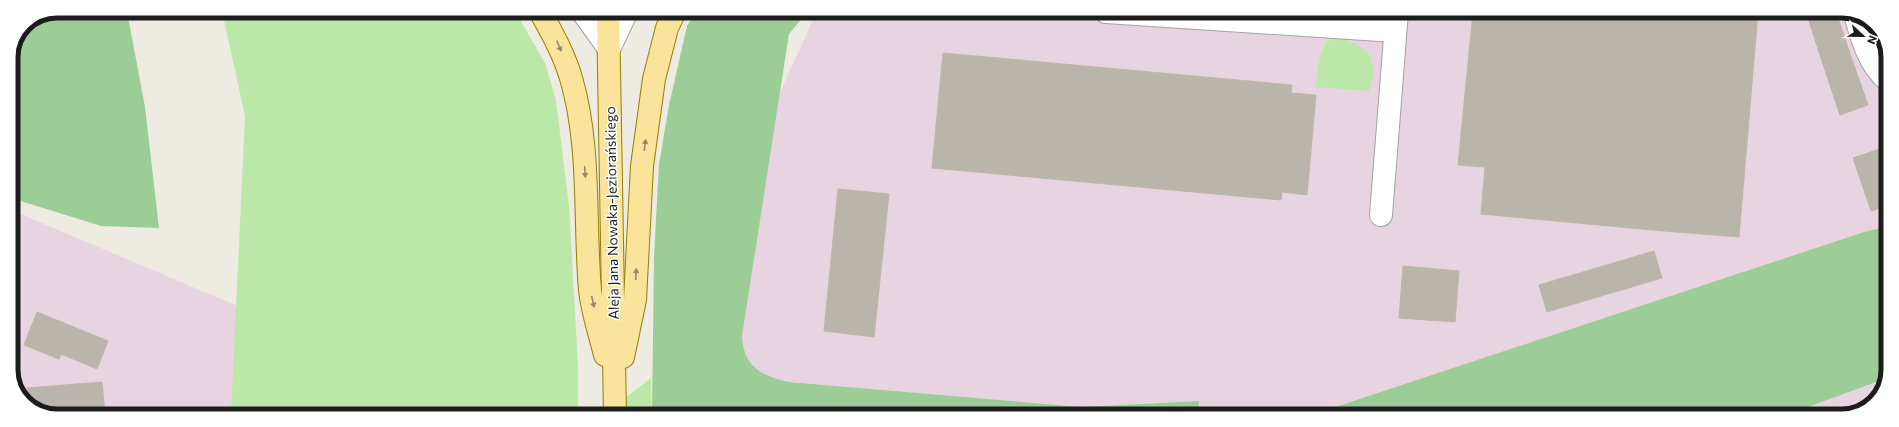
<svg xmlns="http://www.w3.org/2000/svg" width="1899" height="427" viewBox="0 0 1899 427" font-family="Commissioner,sans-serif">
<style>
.industrial{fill:#e7d4e0}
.grass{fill:#bbe8a8}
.forest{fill:#9dcd97}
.building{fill:#bab5ac;stroke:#bfb5a5}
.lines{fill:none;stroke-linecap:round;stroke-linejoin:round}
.minor-casing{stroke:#a3a3a3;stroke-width:24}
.major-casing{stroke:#937e02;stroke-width:24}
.minor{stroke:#fff;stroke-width:22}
.major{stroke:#fae39a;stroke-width:22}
.rail{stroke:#6a6a6a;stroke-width:3;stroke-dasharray:8 8;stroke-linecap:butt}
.oneway{fill:#968961}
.labels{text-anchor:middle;stroke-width:3;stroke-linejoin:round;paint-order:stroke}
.street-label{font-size:14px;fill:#1c1c1c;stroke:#fff}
.rim{fill:none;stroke:#1c1c1c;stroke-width:5}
</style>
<rect width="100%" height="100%" fill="#eeece2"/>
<g class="industrial">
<path d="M817,11L1851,12L1877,27L1888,54L1887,227L1867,231L1329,409L1273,416H1198L1199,401L1081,407L789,382L772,379L759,373L651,378Z"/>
<path d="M11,210L495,415H48L23,400L11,376Z"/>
<path d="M1887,378L1872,405L1842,416H1784Z"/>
</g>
<g class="grass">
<path d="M222,11H515L545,63L556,100L569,206L578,366V415H231L245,116Z"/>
<path d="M1334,37H1348V41C1355,44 1363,48 1368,53C1375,62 1374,82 1369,91L1316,87C1319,69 1316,47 1334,37Z"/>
<path d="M651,378L652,415H603Z"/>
</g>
<g class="forest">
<path d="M57,11H127L145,107L159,228L101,226L11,198V57L25,24Z"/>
<path d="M696,11H808L789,34L742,336C743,366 762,377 789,382L1081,407L1199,401L1198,416L652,415L654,257L659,164L669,105L687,26Z"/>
<path d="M1887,227V378L1784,416H1273L1329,409L1867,231Z"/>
</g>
<g class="building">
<path d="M1473,12H1673L1652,230L1481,214L1485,167L1458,165Z"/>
<path d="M1673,12H1758L1739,237L1652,230Z"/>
<path d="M1806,12H1836L1849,51L1822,61Z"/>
<path d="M1849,51L1868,105L1840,115L1822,61Z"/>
<path d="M943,53L1292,85L1291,93L1316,95L1307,195L1282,192L1281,200L932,168Z"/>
<path d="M1888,146V205L1871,211L1853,158Z"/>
<path d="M838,189L889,194L874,337L824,331Z"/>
<path d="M1654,251L1662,278L1547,312L1539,285Z"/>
<path d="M1403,266L1459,271L1455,322L1399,318Z"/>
<path d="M37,312L108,341L97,369L61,354L59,359L24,345Z"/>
<path d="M102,382L105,415H48L28,404L27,388Z"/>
</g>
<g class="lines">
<g class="minor-casing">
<g id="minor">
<path d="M582,11L609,49L627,11"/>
<path d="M1106,12L1395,31"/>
<path d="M1855,14C1862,39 1868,63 1888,81"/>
<path d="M1381,215L1397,12"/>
</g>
</g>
<g class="major-casing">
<g id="major">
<path d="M540,11C552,33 564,54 571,78C591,146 584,219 590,290C592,311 600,334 605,355"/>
<path d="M608,11L615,415"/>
<path d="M623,357L635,300L642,166L654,79L667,28L675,11"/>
</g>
</g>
<use href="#minor" class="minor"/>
<use href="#major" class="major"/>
<path class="rail" d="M1840,416L1872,404"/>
</g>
<defs><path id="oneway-solid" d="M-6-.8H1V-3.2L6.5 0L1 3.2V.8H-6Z"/></defs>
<g class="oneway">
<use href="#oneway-solid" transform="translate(559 46) rotate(68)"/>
<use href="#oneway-solid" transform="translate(645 145) rotate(-82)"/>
<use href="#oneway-solid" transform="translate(585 172) rotate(87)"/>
<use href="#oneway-solid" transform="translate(636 274) rotate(-87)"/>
<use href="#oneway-solid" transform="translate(593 302) rotate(77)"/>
</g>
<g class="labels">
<g class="street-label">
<text transform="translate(612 213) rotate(-91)" y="5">Aleja Jana Nowaka-Jeziorańskiego</text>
</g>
</g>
<path d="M0 0H1899V427H0ZM57 18H1842A39 39 0 0 1 1881 57V370A39 39 0 0 1 1842 409H57A39 39 0 0 1 18 370V57A39 39 0 0 1 57 18Z" fill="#fff" fill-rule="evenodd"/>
<path class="rim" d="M57 18H1842A39 39 0 0 1 1881 57V370A39 39 0 0 1 1842 409H57A39 39 0 0 1 18 370V57A39 39 0 0 1 57 18Z"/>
<g transform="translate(1863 36) rotate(112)" stroke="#ffffff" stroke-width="3" paint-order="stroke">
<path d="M0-3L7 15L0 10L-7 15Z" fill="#1c1c1c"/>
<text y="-6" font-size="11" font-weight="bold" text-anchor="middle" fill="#1c1c1c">N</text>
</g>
</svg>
